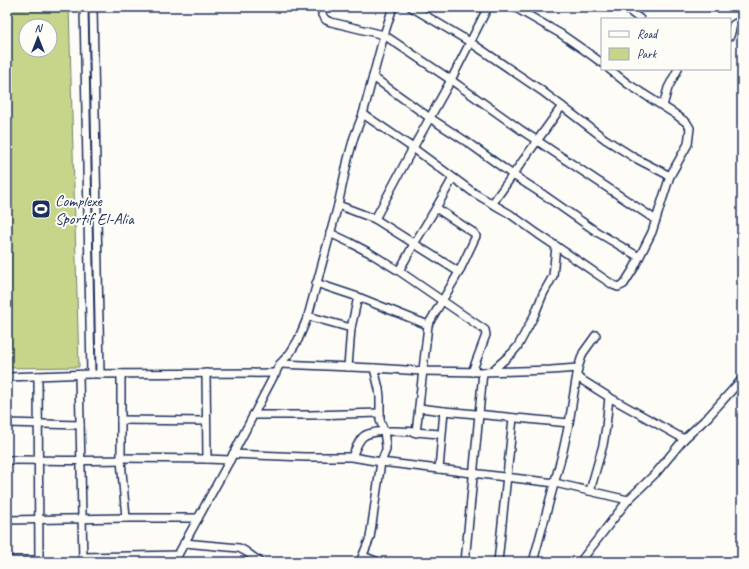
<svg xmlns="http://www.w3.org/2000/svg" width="749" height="569" viewBox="0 0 749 569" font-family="Caveat,sans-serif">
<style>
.park{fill:#c6d589;stroke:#708274;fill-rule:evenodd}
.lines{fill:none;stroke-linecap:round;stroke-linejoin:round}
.street-casing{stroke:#1b2f5e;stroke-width:10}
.street{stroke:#fdfcf7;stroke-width:7}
.labels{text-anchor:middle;stroke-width:4;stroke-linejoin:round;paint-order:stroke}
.poi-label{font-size:16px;fill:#1b2f5e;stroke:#fdfcf7;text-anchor:start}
</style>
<rect width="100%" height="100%" fill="#fdfcf7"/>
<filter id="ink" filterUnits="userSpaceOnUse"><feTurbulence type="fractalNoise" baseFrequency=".025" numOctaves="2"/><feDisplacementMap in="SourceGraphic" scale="8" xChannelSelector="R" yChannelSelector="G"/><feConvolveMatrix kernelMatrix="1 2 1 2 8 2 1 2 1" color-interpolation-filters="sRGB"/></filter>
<g filter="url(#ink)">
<path class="park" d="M7,7H69L79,367L7,368ZM26,26H50V50H26Z"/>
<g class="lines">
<g class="street-casing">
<g id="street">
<path d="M84,7L91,374"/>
<path d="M93,7L100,374"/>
<path d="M322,7V15L326,20L331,22L384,35L451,80L524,132L656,220"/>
<path d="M411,7L470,42L542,91L605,139L635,158L670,176"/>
<path d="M514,7L561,34L584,50L602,63"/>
<path d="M624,7L640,19"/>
<path d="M730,36L733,25L736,23H742"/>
<path d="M373,77L430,118L467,142L513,175L544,195L597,232L639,257"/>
<path d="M663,106L668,88L678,69"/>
<path d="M363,114L413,148L474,193L510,214L538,234L581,263L613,285L618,287L624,284L634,268L652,232L670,176L688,144L690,128L687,123L675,114L628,84L609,69"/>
<path d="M492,204L562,106"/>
<path d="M338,205L375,219L459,272"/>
<path d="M375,219L413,148L451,80L488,7"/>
<path d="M330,233L351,243L370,253L399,271L485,330L486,335L472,372"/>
<path d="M399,271L414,244L436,208L453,178"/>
<path d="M316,283L358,297L428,325"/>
<path d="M308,316L351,328"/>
<path d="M280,364L374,368L422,371L483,372L551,370L578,368"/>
<path d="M348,367L351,328L358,297"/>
<path d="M374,368L379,389L380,397V420L384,431L386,446V450L381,462L555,483L628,500"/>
<path d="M492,371L512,353L518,346L534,316L543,294L553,276L556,246"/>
<path d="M206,373L207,459L230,460"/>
<path d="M121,374V460L126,518H198"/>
<path d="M79,375L83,562"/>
<path d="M38,376L39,562"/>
<path d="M7,377L91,374L276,373"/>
<path d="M577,377L609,397L684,439L656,473L628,500L580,562"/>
<path d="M419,408L444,411L569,423"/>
<path d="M253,415H311L380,413"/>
<path d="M121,420L206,421"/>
<path d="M7,423L80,425"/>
<path d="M416,433L428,325L459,272L476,236L474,233L436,208"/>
<path d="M684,439L708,417L742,379"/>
<path d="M233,454L305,457H352L381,462L370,538L360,562"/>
<path d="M352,457C354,452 359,439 364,436C378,427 424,433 441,434"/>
<path d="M121,458L207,459"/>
<path d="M7,460C45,460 83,461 121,460"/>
<path d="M439,469L444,411"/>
<path d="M590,491L603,445L606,427L609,397"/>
<path d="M7,520L126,518"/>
<path d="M184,543L239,548L245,551L260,562"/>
<path d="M363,556L378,562"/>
<path d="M83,557L178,555"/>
<path d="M7,560H39"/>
<path d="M174,562L230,460L280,364L290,353L298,340L308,316L338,205L348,159L354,137L363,114L384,35L393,7"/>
<path d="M465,562L483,372"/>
<path d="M498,562L513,418"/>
<path d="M533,562L563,451L569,423L578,368L583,353L596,335"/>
</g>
</g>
<use href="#street" class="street"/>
</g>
</g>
<defs>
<g id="stadium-square" transform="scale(1)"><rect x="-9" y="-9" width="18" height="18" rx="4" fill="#1b2f5e" stroke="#fdfcf7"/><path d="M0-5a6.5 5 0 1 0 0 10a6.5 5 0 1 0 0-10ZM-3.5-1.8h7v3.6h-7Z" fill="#fff"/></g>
</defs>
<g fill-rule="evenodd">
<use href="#stadium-square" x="41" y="209"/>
</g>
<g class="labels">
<g class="poi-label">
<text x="55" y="206">Complexe<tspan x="55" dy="18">Sportif El-Alia</tspan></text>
</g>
</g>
<rect width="749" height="569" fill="none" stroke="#fdfcf7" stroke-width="24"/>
<rect x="12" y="12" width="725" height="545" fill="none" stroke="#1b2f5e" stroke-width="1.5" filter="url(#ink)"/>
<rect x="601" y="18" width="130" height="52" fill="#fdfcf7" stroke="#a3aaba"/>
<rect x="609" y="31" width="20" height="6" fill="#fdfcf7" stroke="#a3aaba"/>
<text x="637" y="38" font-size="12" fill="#1b2f5e">Road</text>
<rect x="609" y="48" width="20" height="12" fill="#c6d589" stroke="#a3aaba"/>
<text x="637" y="58" font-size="12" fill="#1b2f5e">Park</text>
<g transform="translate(38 38)"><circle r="19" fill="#fdfcf7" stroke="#a3aaba"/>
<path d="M0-3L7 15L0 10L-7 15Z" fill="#1b2f5e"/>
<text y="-6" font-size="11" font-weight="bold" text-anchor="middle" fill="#1b2f5e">N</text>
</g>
</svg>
